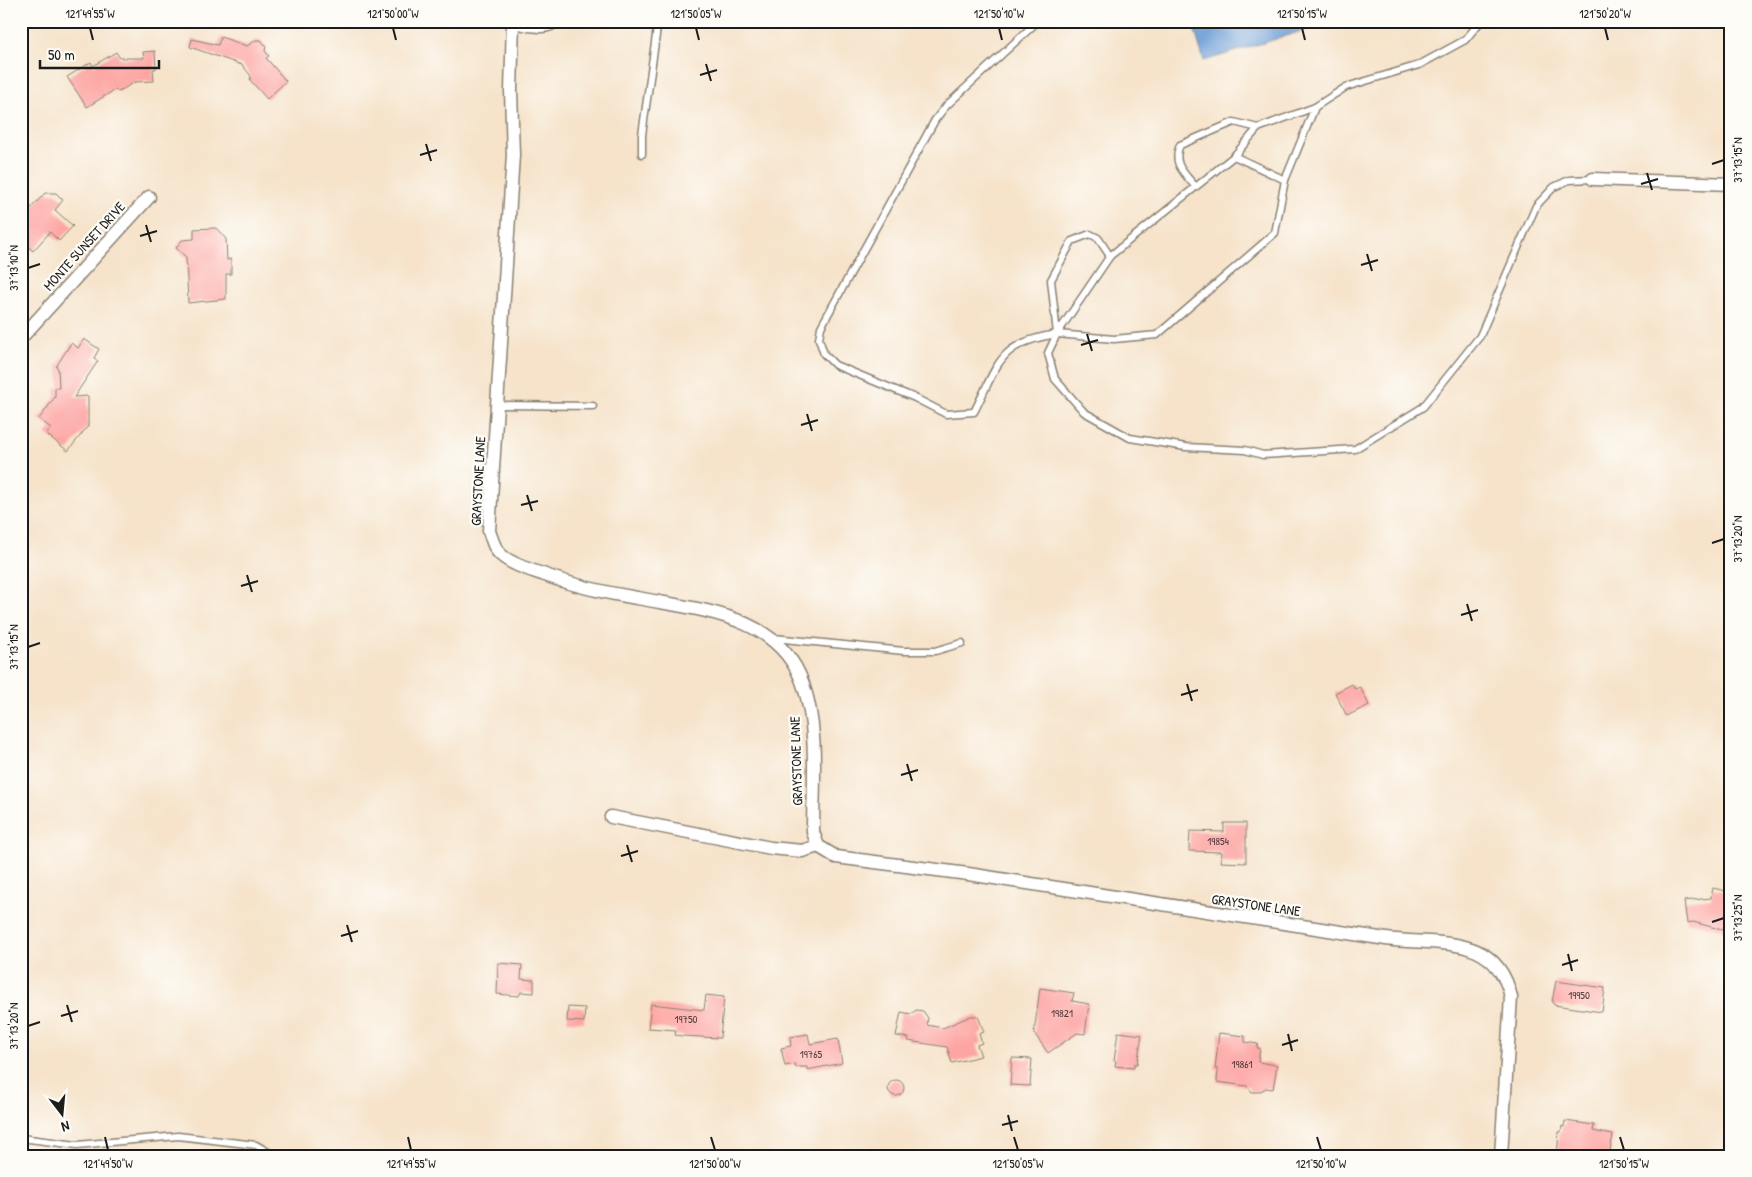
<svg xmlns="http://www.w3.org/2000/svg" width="1752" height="1177" viewBox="0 0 1752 1177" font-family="'Patrick Hand',sans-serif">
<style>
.water{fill:#6a9cd5;stroke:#435c78}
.building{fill:#fda5a3}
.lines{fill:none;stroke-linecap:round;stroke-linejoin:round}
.service-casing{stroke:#898073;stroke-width:9}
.minor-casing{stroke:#898073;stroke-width:15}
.service{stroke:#fff;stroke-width:6}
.minor{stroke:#fff;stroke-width:12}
.ticks{fill:none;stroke:#1c1c1c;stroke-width:2}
.labels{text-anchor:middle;stroke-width:4.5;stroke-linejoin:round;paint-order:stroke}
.number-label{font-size:11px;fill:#543e3e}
.street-label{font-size:14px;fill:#1c1c1c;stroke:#fdfcf7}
.neatline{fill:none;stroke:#1c1c1c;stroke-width:2}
.ticks-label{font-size:12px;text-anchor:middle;fill:#1c1c1c}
</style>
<rect width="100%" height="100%" fill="#fdfcf7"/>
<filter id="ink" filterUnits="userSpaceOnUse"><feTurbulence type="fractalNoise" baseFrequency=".02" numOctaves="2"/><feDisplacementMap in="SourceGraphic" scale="10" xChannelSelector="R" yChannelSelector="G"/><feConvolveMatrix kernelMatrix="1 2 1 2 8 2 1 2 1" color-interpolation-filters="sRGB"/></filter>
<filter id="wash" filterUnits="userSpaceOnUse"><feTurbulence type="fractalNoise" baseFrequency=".0096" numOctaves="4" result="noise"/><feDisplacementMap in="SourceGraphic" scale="20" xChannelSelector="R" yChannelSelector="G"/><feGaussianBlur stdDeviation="1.12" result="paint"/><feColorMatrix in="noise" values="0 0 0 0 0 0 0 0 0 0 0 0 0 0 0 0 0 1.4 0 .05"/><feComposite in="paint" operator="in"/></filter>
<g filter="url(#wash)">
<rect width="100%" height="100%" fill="#f6e3ca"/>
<path class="water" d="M1192,21H1335L1204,61Z"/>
<g id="blocks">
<g class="building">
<path d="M221,37L247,46L256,40H261L266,46L265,51L269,56L266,58L286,81L267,99L250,80L251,76L242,65L190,47L192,39L218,45Z"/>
<path d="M155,51L156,69H153L154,81L135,82L118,92L116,89L87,107L67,77L91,62L93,66L116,52L120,58H144L143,52Z"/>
<path d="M45,193H56L63,200L55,210L73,226L59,241L50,232L33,251L21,240V219Z"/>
<path d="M216,228L226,239L227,260L231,259V274H226V299L188,303L186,257L176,248L182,240L194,239V229Z"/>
<path d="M84,339L99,349L94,358L98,361L74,397L88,396V426L68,451L46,434L51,428L39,419L55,397V388H59L58,368L56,367L71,343L78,348Z"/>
<path d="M1352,684L1355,689L1360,687L1369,705L1347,716L1335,693Z"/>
<path d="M1224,823H1246V863L1221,862L1222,852L1189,851L1190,831L1224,832Z"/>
<path d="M1713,888L1731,892V932L1693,922L1687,923L1684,901L1711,898Z"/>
<path d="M498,963L522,965L521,979L534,980V993L521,992L519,996L497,994Z"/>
<path d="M1556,981L1605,988L1602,1012L1554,1005L1552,1002Z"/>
<path d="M1040,988L1074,993L1072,1001L1089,1004L1085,1034L1077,1033L1048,1053L1034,1033Z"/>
<path d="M706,995L724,997L720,1038L682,1036L675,1035L676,1030L648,1028L651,1004L704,1010Z"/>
<path d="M568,1007L585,1008L584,1022L567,1021Z"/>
<path d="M916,1010L923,1011L928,1018L927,1025L943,1028L971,1016H978L984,1032L979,1034L982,1043L977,1045L981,1056L952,1063L947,1047L908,1041L909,1038L896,1036L901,1012L911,1014Z"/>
<path d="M1118,1032L1142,1035L1137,1064H1134V1068L1115,1066L1116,1061H1114Z"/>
<path d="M1219,1033L1245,1036V1042L1258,1044L1257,1048H1260L1258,1062L1277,1065L1273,1089L1266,1088L1259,1092H1252L1247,1086L1217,1082L1218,1069H1215Z"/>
<path d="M808,1034L810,1044L838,1039L842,1063L807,1070V1067H795V1064L785,1066L781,1048L791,1046L790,1037Z"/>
<path d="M1012,1058L1032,1059L1030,1086L1010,1085Z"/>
<circle cx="896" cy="1088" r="8"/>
<path d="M1565,1121L1594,1125L1593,1131L1613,1135L1609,1156H1557L1559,1132H1561L1562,1126L1564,1127Z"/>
</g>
</g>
</g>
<g filter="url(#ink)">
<use href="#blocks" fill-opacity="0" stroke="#898073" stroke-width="1"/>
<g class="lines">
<g class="service-casing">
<g id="service">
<path d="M1038,21L946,106L935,120L821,327L819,339L824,354L835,365L915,398L946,414L974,412C999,363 998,343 1057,334L1110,256L1234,156L1258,128L1315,107"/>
<path d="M1481,21L1465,40L1419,65L1346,87L1315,107L1285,180L1275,233L1157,335L1114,339L1057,334L1048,353L1055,379L1084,412L1130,438L1186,447L1245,450L1263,455L1355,449L1423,407L1480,336L1536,206L1554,187L1569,180L1593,179"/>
<path d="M513,25C530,28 547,34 561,21"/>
<path d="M642,154V135L658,21"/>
<path d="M1234,156L1285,180"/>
<path d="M1195,186C1183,172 1172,163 1180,145L1234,122L1258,128"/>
<path d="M1057,334L1051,280L1072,241L1090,234L1098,238L1110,256"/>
<path d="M497,405L593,406"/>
<path d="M774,638L904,651H935L962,643"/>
<path d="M21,1138L77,1145L178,1136L256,1145L275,1156"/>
</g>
</g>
<g class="minor-casing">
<g id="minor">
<path d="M513,21L511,91L513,155L489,531C492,539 494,549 501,555C512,565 531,570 545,575C575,586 606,593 637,598C699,610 779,614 803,684C819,730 813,783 813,832L818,846L836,857L968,874L1386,939C1438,946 1496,932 1511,997L1501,1156"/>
<path d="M1593,179L1731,184"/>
<path d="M21,338L149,197"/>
<path d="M611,817L771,848L802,851L818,846"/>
</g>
</g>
<use href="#service" class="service"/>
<use href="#minor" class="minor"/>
</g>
</g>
<path class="ticks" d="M90,28L93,40M393,28L396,40M696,28L699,40M999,28L1002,40M1302,28L1305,40M1605,28L1608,40M706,64L711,81M700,75L717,70M426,144L431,161M420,155L437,150M1712,164L1724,160M1647,173L1652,190M1641,184L1658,179M146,225L151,242M140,236L157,231M1367,254L1372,271M1361,265L1378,260M28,268L40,264M1087,334L1092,351M1081,345L1098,340M807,414L812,431M801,425L818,420M527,495L532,511M521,505L538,501M1712,543L1724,539M247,575L252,592M241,586L258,581M1467,604L1472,621M1461,615L1478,610M28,647L40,643M1187,684L1192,701M1181,695L1198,690M907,764L912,781M901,775L918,770M627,845L632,862M621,856L638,851M1712,922L1724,918M347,925L352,942M341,936L358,931M1568,954L1572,971M1562,965L1578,960M67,1005L72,1022M61,1016L78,1011M28,1026L40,1022M1288,1034L1292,1051M1282,1045L1298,1040M1008,1115L1012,1131M1002,1125L1018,1121M105,1137L108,1150M408,1137L411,1150M711,1137L715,1150M1014,1137L1018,1150M1317,1137L1321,1150M1620,1137L1624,1150"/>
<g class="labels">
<g class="number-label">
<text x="1218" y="845">19854</text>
<text x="1579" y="999">19950</text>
<text x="1062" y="1017">19821</text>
<text x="686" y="1023">19750</text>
<text x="811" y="1058">19765</text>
<text x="1242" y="1068">19861</text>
</g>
<g class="street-label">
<text transform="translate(84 246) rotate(-48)" y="5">MONTE SUNSET DRIVE</text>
<text transform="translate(478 481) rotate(-87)" y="5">GRAYSTONE LANE</text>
<text transform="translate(796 761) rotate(-92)" y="5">GRAYSTONE LANE</text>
<text transform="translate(1256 905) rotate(8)" y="5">GRAYSTONE LANE</text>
</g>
</g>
<rect width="1752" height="1177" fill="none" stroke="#fdfcf7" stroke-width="55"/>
<g transform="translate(62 1114) rotate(164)" stroke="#fdfcf7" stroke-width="4" paint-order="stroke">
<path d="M0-4L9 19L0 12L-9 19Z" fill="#1c1c1c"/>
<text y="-8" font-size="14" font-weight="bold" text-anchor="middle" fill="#1c1c1c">N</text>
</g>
<path d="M40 60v8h119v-8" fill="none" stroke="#1c1c1c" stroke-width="2.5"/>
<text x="48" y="60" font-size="15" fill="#1c1c1c" stroke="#fdfcf7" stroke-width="4" paint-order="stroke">50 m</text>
<rect x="28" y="28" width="1696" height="1122" class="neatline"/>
<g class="ticks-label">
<text x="90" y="18">121°49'55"W</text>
<text x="393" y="18">121°50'00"W</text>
<text x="696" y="18">121°50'05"W</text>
<text x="999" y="18">121°50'10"W</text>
<text x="1302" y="18">121°50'15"W</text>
<text x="1605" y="18">121°50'20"W</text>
<text transform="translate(1738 160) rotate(-90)" y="4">37°13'15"N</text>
<text transform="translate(14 268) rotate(-90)" y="4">37°13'10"N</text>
<text transform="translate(1738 539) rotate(-90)" y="4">37°13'20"N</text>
<text transform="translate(14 647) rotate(-90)" y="4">37°13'15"N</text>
<text transform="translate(1738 918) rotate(-90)" y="4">37°13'25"N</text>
<text transform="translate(14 1026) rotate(-90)" y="4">37°13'20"N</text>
<text x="108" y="1168">121°49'50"W</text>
<text x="411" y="1168">121°49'55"W</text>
<text x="715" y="1168">121°50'00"W</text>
<text x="1018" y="1168">121°50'05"W</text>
<text x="1321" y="1168">121°50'10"W</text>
<text x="1624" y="1168">121°50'15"W</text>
</g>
</svg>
